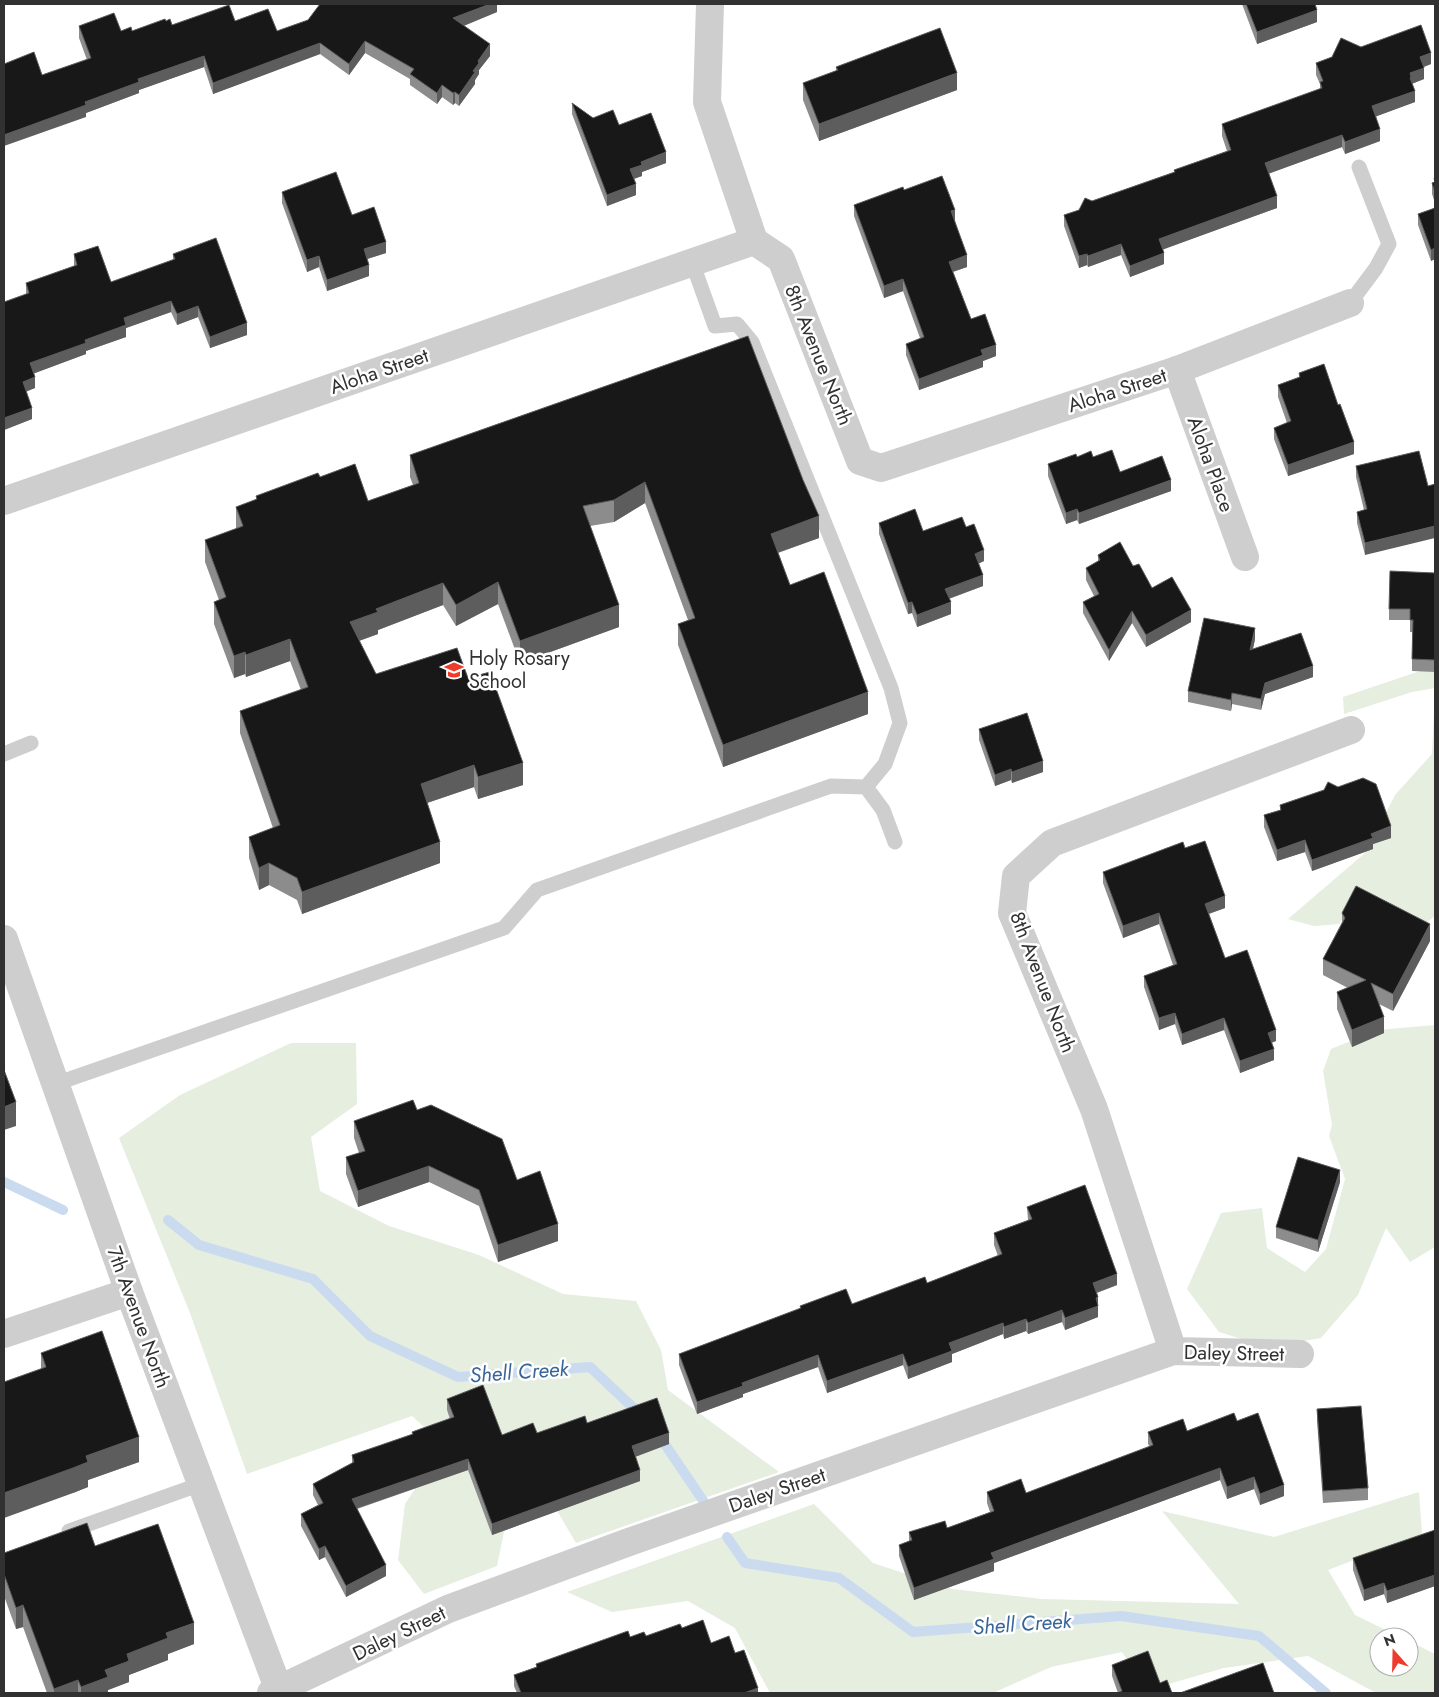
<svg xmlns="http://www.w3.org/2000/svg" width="1439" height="1697" viewBox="0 0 1439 1697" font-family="Jost,sans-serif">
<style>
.green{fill:#e5eedf}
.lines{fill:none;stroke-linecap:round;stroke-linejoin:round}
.stream{stroke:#cadbef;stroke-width:10}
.lane{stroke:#cecece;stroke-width:15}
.street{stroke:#cecece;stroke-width:28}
.wall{fill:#8c8c8c}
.shaded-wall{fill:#5d5d5d}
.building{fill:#181818;stroke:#5d5d5d}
.labels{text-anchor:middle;stroke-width:5;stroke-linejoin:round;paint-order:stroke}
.street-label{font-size:20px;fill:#313131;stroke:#fff}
.poi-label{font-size:20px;fill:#313131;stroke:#fff;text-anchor:start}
.water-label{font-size:21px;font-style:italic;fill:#396599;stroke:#fff}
</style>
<rect width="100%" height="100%" fill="#fff"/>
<g class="green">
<path d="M1435,666V688L1412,692L1344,714L1343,697Z"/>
<path d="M1434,711H1435V916L1416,931L1355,900L1339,924L1314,926L1288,919L1365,853L1395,795L1432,754Z"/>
<path d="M1435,1025V1247L1410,1262L1386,1228L1358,1295L1321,1338L1268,1347L1219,1332L1187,1289L1221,1213L1262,1208L1267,1248L1305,1272L1326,1249L1345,1179L1329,1136L1332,1125L1323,1071L1331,1049L1378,1030Z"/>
<path d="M291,1043H356L357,1104L311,1137L320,1191L389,1226L479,1255L563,1294L636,1301L661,1350L668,1390L779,1472L576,1543L543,1487L510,1503L497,1566L424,1594L398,1560L405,1504L444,1445L412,1416L247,1474L190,1313L119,1138L180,1095Z"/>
<path d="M1419,1492L1422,1534L1328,1570L1355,1615L1400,1637H1379V1667H1409V1641L1435,1654V1693H1376L1308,1656L1224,1668L1148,1690L1122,1652L1051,1667L993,1693H770L735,1628L688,1601L612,1612L567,1592L814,1504L873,1563L952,1589L1042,1599L1239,1604L1162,1511L1274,1537Z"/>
</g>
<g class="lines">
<g class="stream">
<path d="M4,1182L63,1210"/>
<path d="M168,1220L199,1245L313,1279L370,1336L458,1377L590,1367L642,1416"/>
<path d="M658,1434L704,1502"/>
<path d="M727,1537L745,1563L839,1578L913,1632L1121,1616L1259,1636L1326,1693"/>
</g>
<g class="lane">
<path d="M692,262L715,326L737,324L752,342L891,688L900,723L885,764L866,787"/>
<path d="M1350,303L1376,268L1389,244L1359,167"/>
<path d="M4,754L31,743"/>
<path d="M55,1084L504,928L537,890L831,786L866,787L883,810L895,842"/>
<path d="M69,1531L201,1484"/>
</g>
<g class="street">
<path d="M710,4L707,102L754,241"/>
<path d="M754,241L781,259L860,461L881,468L1177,370L1350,303"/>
<path d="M1177,370L1245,557"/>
<path d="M4,501L754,241"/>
<path d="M4,939L129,1292L280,1693"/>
<path d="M4,1334L129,1292"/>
<path d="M1173,1351L1094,1109L1012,913L1016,876L1052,843L1351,730"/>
<path d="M271,1693L448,1609L629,1542L1173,1351L1300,1354"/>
</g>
</g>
<g class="wall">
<path d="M497,4V12L464,26L490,56L479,70V74L475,80V84L459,106L455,103L453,105L442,97L437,104L410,85V79L365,53L349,75L320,54L213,94L204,67L139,90V93L86,113V117L42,75L87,60L79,38V26L121,31H132L166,21L172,25L235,21L277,31Z"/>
<path d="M1242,4H1315L1317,22L1257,44Z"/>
<path d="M1361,47L1431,64L1424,67V79L1412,84L1415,102L1376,116L1380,141L1345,154L1342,147L1269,173L1277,208L1163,249L1164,264L1130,277L1121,255L1088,267L1087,265L1079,268L1064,226V215L1079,210L1092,201L1174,172V170L1227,151L1222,136V124L1320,89V84L1316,75V63Z"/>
<path d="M836,67L957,90L819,141L803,100V83L836,71Z"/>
<path d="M572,103L593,118L619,125L666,163L642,172V176L634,179L636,195L607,206L572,114Z"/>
<path d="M1435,159V175L1434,171V160Z"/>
<path d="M1435,177V203L1432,194V183L1434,182V178Z"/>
<path d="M904,190L955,221L967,267L953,272L971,319L996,356L983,361V367L919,390L906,355V344L920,338L903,291L884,298L854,216V205Z"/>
<path d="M282,192L352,215L386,253L367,259L369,276L327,291L319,267L307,272L282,203Z"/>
<path d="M1435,208V259L1431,261L1418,225V214Z"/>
<path d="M74,254L111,282L173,260V254L247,335L210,348L198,317L177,325L171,312L126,328V337L86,351V354L34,373L35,388L26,391L32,419L4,430L26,294V283L74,266Z"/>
<path d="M748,336L819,538L778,553L790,585L868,714L723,767L678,645V624L688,620L645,503L614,522L590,526L619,627L520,663L498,604L456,626L443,605L378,630V634L359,641L376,674L468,678L523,785L478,799L474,787L427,803L440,863L302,914L297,900L269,885L259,890L249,858V837L273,828L240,733V711L301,690L290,661L246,677L245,674L234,678L214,624V602L219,600L205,562V540L236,529V507L256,500V496L320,477L368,501L413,485L410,477V455Z"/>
<path d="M1299,373L1354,454L1288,476L1274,439V428L1287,423L1278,397V385L1299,377Z"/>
<path d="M1077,457H1093L1120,472L1171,491L1079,524L1077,520L1066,524L1048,476V464Z"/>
<path d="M1356,466L1428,486L1365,555L1357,523V512L1364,510L1356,477Z"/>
<path d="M879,523L923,531L966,527L984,561L978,564L983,586L949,599L951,614L917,627L912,613L908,614L879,534Z"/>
<path d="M1098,555L1133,566L1152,588L1191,622L1146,647L1132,623L1109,661L1083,613V602L1094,596L1086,580V568L1098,562Z"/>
<path d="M1435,573V672L1412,671V632H1410V620H1389V609Z"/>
<path d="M1255,639L1253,649L1313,677L1265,694L1261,710L1232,704L1231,711L1188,702V691Z"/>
<path d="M979,729L1043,772L1012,783L1011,780L995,786L979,740Z"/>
<path d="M1280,805L1391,838L1373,844V849L1312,871L1305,852L1277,861L1264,827V815L1280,810Z"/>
<path d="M1185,848L1225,908L1209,914L1225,958L1276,1041L1271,1043L1274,1060L1240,1073L1224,1030L1182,1045L1175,1024L1159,1030L1144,987V976L1173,965L1159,924L1123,938L1103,883V872Z"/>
<path d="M1342,913L1430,941L1393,1011L1379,1004L1384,1033L1352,1047L1337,1009V992L1348,988L1323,975V959L1342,922Z"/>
<path d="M417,1110L517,1180L558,1241L498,1262L479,1206L429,1182L358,1207L346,1174V1157L359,1153L354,1138V1121Z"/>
<path d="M1340,1182L1318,1252L1276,1238V1227Z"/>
<path d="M1027,1207L1117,1285L1097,1293L1098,1297V1317L1065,1330L1062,1322L1028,1334L1026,1331L1004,1339L1003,1334L952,1354V1362L908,1379L903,1365L827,1393L818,1367L743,1394V1397L697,1414L679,1365V1354L800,1309V1306L852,1304L927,1283L998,1256L994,1245V1233L1028,1220Z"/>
<path d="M41,1353L139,1462L88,1480V1487L73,1493L41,1369Z"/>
<path d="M447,1399L502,1435L537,1433L587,1423L669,1444L635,1457L640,1481L492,1535L468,1470L357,1509L386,1576L346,1597L325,1557L319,1560L301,1526V1514L318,1505L313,1495V1484L352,1463V1455L412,1435V1432L450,1419L447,1410Z"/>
<path d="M1317,1409L1368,1488V1500L1323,1503L1317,1421Z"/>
<path d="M1237,1421L1284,1496L1260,1505L1254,1489L1227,1499L1220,1480L994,1563V1571L914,1600L899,1556V1545L909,1541V1532L947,1528L990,1512L987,1503V1492L1026,1493L1150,1447L1148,1444V1432L1187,1431Z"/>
<path d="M1435,1530V1586L1387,1603L1384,1594L1364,1601L1353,1570V1558Z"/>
<path d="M95,1546L194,1644L168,1654V1660L129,1675V1682L108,1690V1693H47L23,1627L16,1629L4,1596V1553Z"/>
<path d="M682,1628L711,1643L735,1653L758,1693H517L514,1686V1675L536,1667V1664L630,1637L646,1636Z"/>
<path d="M1112,1665L1160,1683L1118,1693L1112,1676Z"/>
</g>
<g class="shaded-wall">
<path d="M490,4H497V12L453,30V18Z"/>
<path d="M1317,10V22L1257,44V32Z"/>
<path d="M365,41V53L349,75V64Z"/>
<path d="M320,43V54L213,94V83Z"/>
<path d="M490,44V56L479,70V74L475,80V84L459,106V95L473,71L478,61Z"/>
<path d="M1431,53V64L1420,68V57Z"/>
<path d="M204,56V67L139,90V93L86,113V117L4,146V135L85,102L138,79Z"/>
<path d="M1424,68V79L1411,84L1410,89V73Z"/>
<path d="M957,73V90L819,141V124Z"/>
<path d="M442,85V97L437,104V93Z"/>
<path d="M1415,91V102L1372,118V106Z"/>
<path d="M455,92V103L453,105V93Z"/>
<path d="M1380,129V141L1345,154V142Z"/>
<path d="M1342,135V147L1265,175V163Z"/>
<path d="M666,152V163L642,172V176L630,180V169L641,162Z"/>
<path d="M636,184V195L607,206V195Z"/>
<path d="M1277,196V208L1159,251V239Z"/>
<path d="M955,210V221L951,223V211Z"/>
<path d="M386,242V253L364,260V249Z"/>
<path d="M1121,244V255L1088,267V256Z"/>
<path d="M1435,248V259L1431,261V250Z"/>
<path d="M1164,253V264L1130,277V266Z"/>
<path d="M1087,254V265L1079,268V256Z"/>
<path d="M967,255V267L949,273V262Z"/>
<path d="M319,256V267L307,272V260Z"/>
<path d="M369,265V276L327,291V280Z"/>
<path d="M903,279V291L884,298V286Z"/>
<path d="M171,301V312L126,328V337L86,351V354L30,375V363L85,340L124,318Z"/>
<path d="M198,306V317L177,325V314Z"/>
<path d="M247,323V335L210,348V337Z"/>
<path d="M996,345V356L983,361V367L919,390V379L981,350Z"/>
<path d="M35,377V388L23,393V382Z"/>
<path d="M32,408V419L4,430V418Z"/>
<path d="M1354,442V454L1288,476V465Z"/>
<path d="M1171,480V491L1079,524V513Z"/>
<path d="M645,482V503L614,522V500Z"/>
<path d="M1077,509V520L1066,524V513Z"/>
<path d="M819,516V538L771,555V534Z"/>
<path d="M1435,526V538L1365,555V543Z"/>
<path d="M984,550V561L975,565V554Z"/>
<path d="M983,575V586L945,600V589Z"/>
<path d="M498,582V604L456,626V605Z"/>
<path d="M443,583V605L378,630V634L350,644V622L376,609Z"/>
<path d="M912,602V613L908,614V603Z"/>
<path d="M951,602V614L917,627V615Z"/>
<path d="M619,605V627L520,663V641Z"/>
<path d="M1191,610V622L1146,647V635Z"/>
<path d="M1132,611V623L1109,661V650Z"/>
<path d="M1255,628V639L1250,662V650Z"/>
<path d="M290,639V661L246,677V655Z"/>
<path d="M245,652V674L234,678V656Z"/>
<path d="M1313,666V677L1265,694L1261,710V699L1265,683Z"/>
<path d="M868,692V714L723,767V745Z"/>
<path d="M1232,693V704L1231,711V700Z"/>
<path d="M1043,761V772L1012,783V772Z"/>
<path d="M523,763V785L478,799V777Z"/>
<path d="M474,765V787L421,805V784Z"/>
<path d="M1011,769V780L995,786V775Z"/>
<path d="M1391,826V838L1373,844V849L1312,871V860L1371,834Z"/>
<path d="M1305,840V852L1277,861V850Z"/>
<path d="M440,842V863L302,914V892Z"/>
<path d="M269,863V885L259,890V868Z"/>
<path d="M1225,896V908L1205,915V904Z"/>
<path d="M1159,913V924L1123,938V926Z"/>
<path d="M1430,924V941L1393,1011V994Z"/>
<path d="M1175,1013V1024L1159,1030V1018Z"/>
<path d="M1384,1017V1033L1352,1047V1030Z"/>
<path d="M1224,1018V1030L1182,1045V1034Z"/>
<path d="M1276,1030V1041L1268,1044V1033Z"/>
<path d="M1274,1049V1060L1240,1073V1061Z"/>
<path d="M16,1102V1126L4,1130V1107Z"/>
<path d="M429,1166V1182L358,1207V1191Z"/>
<path d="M1340,1170V1182L1318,1252V1240Z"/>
<path d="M558,1224V1241L498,1262V1245Z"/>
<path d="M1117,1274V1285L1093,1294V1283Z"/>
<path d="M1098,1297V1317L1065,1330V1318L1096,1298Z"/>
<path d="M1062,1310V1322L1028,1334V1323Z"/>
<path d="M1026,1319V1331L1004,1339V1327Z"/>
<path d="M1003,1323V1334L952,1354V1362L908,1379V1367L949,1343Z"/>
<path d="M903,1354V1365L827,1393V1381Z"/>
<path d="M818,1355V1367L743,1394V1397L697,1414V1402L742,1383Z"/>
<path d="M669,1433V1444L632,1458V1446Z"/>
<path d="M139,1437V1462L88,1480V1487L73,1493L4,1518V1493L86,1456Z"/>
<path d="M468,1459V1470L352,1510V1499Z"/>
<path d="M1220,1468V1480L994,1563V1571L914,1600V1588L991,1553Z"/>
<path d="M640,1470V1481L492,1535V1524Z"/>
<path d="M1254,1477V1489L1227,1499V1487Z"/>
<path d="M1284,1485V1496L1260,1505V1494Z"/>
<path d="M325,1546V1557L319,1560V1549Z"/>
<path d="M386,1565V1576L346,1597V1586Z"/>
<path d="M1435,1575V1586L1387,1603V1591Z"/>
<path d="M1384,1583V1594L1364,1601V1590Z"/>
<path d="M23,1605V1627L16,1629V1608Z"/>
<path d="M194,1623V1644L168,1654V1660L129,1675V1682L108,1690V1693H81V1687L127,1654L166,1633Z"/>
<path d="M78,1680V1693H54V1689Z"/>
<path d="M758,1688V1693H744Z"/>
</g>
<g class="building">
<path d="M320,4H490L453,18L490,44L478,61L479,63L473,71L475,72L459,95L455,92L453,93L442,85L437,93L410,74L414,69L365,41L349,64L320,43L213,83L204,56L138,79L139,82L85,102L86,105L4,135V64L34,52L42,75L91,58L79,26L114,13L121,31L131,27L132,31L165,19L166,21L170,19L172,25L229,5L235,21L268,9L277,31L308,20Z"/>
<path d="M1246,4H1315L1317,10L1257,32Z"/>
<path d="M1421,25L1431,53L1420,57L1424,68L1410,73L1411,77L1410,78L1415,91L1372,106L1380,129L1345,142L1342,135L1265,163L1277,196L1159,239L1164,253L1130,266L1121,244L1088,256L1087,254L1079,256L1064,215L1079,210L1085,198L1092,201L1175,172L1174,170L1231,150L1222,124L1322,88L1320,82L1323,81L1316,63L1332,57L1341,38L1361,47Z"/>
<path d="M940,28L957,73L819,124L803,83L838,70L836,67Z"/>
<path d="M572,103L593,118L613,110L619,125L651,113L666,152L641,162L642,165L630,169L636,184L607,195Z"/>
<path d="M336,172L352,215L374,207L386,242L364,249L369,265L327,280L319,256L307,260L282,192Z"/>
<path d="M942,176L955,210L951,211L967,255L949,262L971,319L985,314L996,345L981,350L983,355L919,379L906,344L924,337L903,279L884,286L854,205L903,187L904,190Z"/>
<path d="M1435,177V192L1432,183L1435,182L1434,178Z"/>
<path d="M1435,208V248L1431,250L1418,214Z"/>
<path d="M216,238L247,323L210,337L198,306L177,314L171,301L124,318L126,325L85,340L86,343L30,363L35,377L23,382L32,408L4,418V302L29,293L26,283L77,265L74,254L98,246L111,282L175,259L173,254Z"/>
<path d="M748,336L803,480L819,516L771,534L790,585L824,572L868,692L723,745L678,624L695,618L645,482L614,500L583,506L619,605L520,641L498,582L456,605L443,583L376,609L378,612L350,622L376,674L457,648L468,678L490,672L523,763L478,777L474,765L421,784L440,842L302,892L297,878L269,863L259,868L249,837L280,825L240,711L308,687L290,639L246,655L245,652L234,656L214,602L226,597L205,540L243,526L236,507L257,499L256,496L318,473L320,477L355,464L368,501L419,483L410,455Z"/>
<path d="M1324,364L1338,405L1340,404L1354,442L1288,465L1274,428L1291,421L1278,385L1300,377L1299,373Z"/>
<path d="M1112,450L1120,472L1162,456L1171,480L1079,513L1077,509L1066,513L1048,464L1076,454L1077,457L1091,451L1093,457Z"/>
<path d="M1419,451L1428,486L1435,484V526L1365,543L1357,512L1367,509L1356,466Z"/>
<path d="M915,509L923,531L962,517L966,527L974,524L984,550L975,554L983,575L945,589L951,602L917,615L912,602L908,603L879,523Z"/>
<path d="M1120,542L1133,566L1139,564L1152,588L1172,577L1191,610L1146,635L1132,611L1109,650L1083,602L1099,594L1086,568L1100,560L1098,555Z"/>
<path d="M1390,571L1435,573V660L1412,659L1413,620H1410V609H1389Z"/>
<path d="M1204,618L1255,628L1250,650L1301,633L1313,666L1265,683L1261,699L1232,693L1231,700L1188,691Z"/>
<path d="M1027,713L1043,761L1012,772L1011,769L995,775L979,729Z"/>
<path d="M1363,778L1376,784L1391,826L1371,834L1373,838L1312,860L1305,840L1277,850L1264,815L1281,810L1280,805L1324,790L1328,782L1338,787Z"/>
<path d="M1205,841L1225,896L1205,904L1225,958L1247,950L1276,1030L1268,1033L1274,1049L1240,1061L1224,1018L1182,1034L1175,1013L1159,1018L1144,976L1177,964L1159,913L1123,926L1103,872L1183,842L1185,848Z"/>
<path d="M1356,886L1430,924L1393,994L1371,983L1384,1017L1352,1030L1337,992L1366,980L1323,959L1345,918L1342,913Z"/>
<path d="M4,1070L16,1102L4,1107Z"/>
<path d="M413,1100L417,1110L431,1105L502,1139L517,1180L540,1171L558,1224L498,1245L479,1190L429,1166L358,1191L346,1157L365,1151L354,1121Z"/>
<path d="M1298,1157L1340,1170L1318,1240L1276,1227Z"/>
<path d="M1085,1185L1117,1274L1093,1283L1098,1297L1096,1298L1098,1306L1065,1318L1062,1310L1028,1323L1026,1319L1004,1327L1003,1323L949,1343L952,1351L908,1367L903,1354L827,1381L818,1355L742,1383L743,1386L697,1402L679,1354L801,1308L800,1306L846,1289L852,1304L925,1277L927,1283L1002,1254L994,1233L1032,1219L1027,1207Z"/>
<path d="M102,1331L139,1437L86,1456L88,1462L73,1468L4,1493V1382L46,1367L41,1353Z"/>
<path d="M483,1385L502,1435L533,1423L537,1433L585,1416L587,1423L657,1398L669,1433L632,1446L640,1470L492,1524L468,1459L352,1499L386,1565L346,1586L325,1546L319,1549L301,1514L323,1503L313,1484L354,1462L352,1455L413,1434L412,1432L454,1417L447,1399Z"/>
<path d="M1361,1406L1368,1488L1323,1491L1317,1409Z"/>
<path d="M1234,1413L1237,1421L1258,1413L1284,1485L1260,1494L1254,1477L1227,1487L1220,1468L991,1553L994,1559L914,1588L899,1545L912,1540L909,1532L945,1521L947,1528L994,1511L987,1492L1021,1479L1026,1493L1153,1445L1148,1432L1183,1419L1187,1431Z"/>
<path d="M87,1523L95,1546L158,1524L194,1623L166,1633L168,1638L127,1654L129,1661L105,1670L108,1677L81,1687L78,1680L54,1689L23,1605L16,1608L4,1574V1553Z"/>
<path d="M1435,1530V1575L1387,1591L1384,1583L1364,1590L1353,1558Z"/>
<path d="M703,1620L711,1643L729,1636L735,1653L744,1650L758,1688L744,1693H521L514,1675L537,1667L536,1664L628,1631L630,1637L644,1632L646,1636L680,1624L682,1628Z"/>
<path d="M1148,1651L1160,1683L1167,1680L1172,1693H1117L1122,1691L1112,1665Z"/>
<path d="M1263,1663L1274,1693H1180Z"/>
</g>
<defs>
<g id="school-bare" transform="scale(1.5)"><path d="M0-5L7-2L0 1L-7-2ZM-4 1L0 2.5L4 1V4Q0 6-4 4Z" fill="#ef3b2c" stroke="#fff" stroke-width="2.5" paint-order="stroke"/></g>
</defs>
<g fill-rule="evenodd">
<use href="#school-bare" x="454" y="670"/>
</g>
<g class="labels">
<g class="street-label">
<text transform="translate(819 355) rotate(68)" y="7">8th Avenue North</text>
<text transform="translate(379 371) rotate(-19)" y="7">Aloha Street</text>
<text transform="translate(1117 390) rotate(-18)" y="7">Aloha Street</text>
<text transform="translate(1211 464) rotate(70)" y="7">Aloha Place</text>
<text transform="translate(1043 982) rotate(69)" y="7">8th Avenue North</text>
<text transform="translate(139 1317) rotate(70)" y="7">7th Avenue North</text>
<text transform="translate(1234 1353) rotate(1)" y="7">Daley Street</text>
<text transform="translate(777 1490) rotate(-19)" y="7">Daley Street</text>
<text transform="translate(399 1633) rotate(-26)" y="7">Daley Street</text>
</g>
<g class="poi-label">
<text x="469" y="665">Holy Rosary<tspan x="469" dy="23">School</tspan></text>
</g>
<g class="water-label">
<text transform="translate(519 1372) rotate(-4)" y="7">Shell Creek</text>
<text transform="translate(1022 1624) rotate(-4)" y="7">Shell Creek</text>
</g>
</g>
<rect width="1439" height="1697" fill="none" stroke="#313131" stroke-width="10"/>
<g transform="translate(1394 1652) rotate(340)"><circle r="24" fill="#ffffff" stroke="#adadad"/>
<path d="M0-4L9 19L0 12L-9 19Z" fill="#ef3b2c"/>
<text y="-8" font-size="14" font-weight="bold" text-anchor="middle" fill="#313131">N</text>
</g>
</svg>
